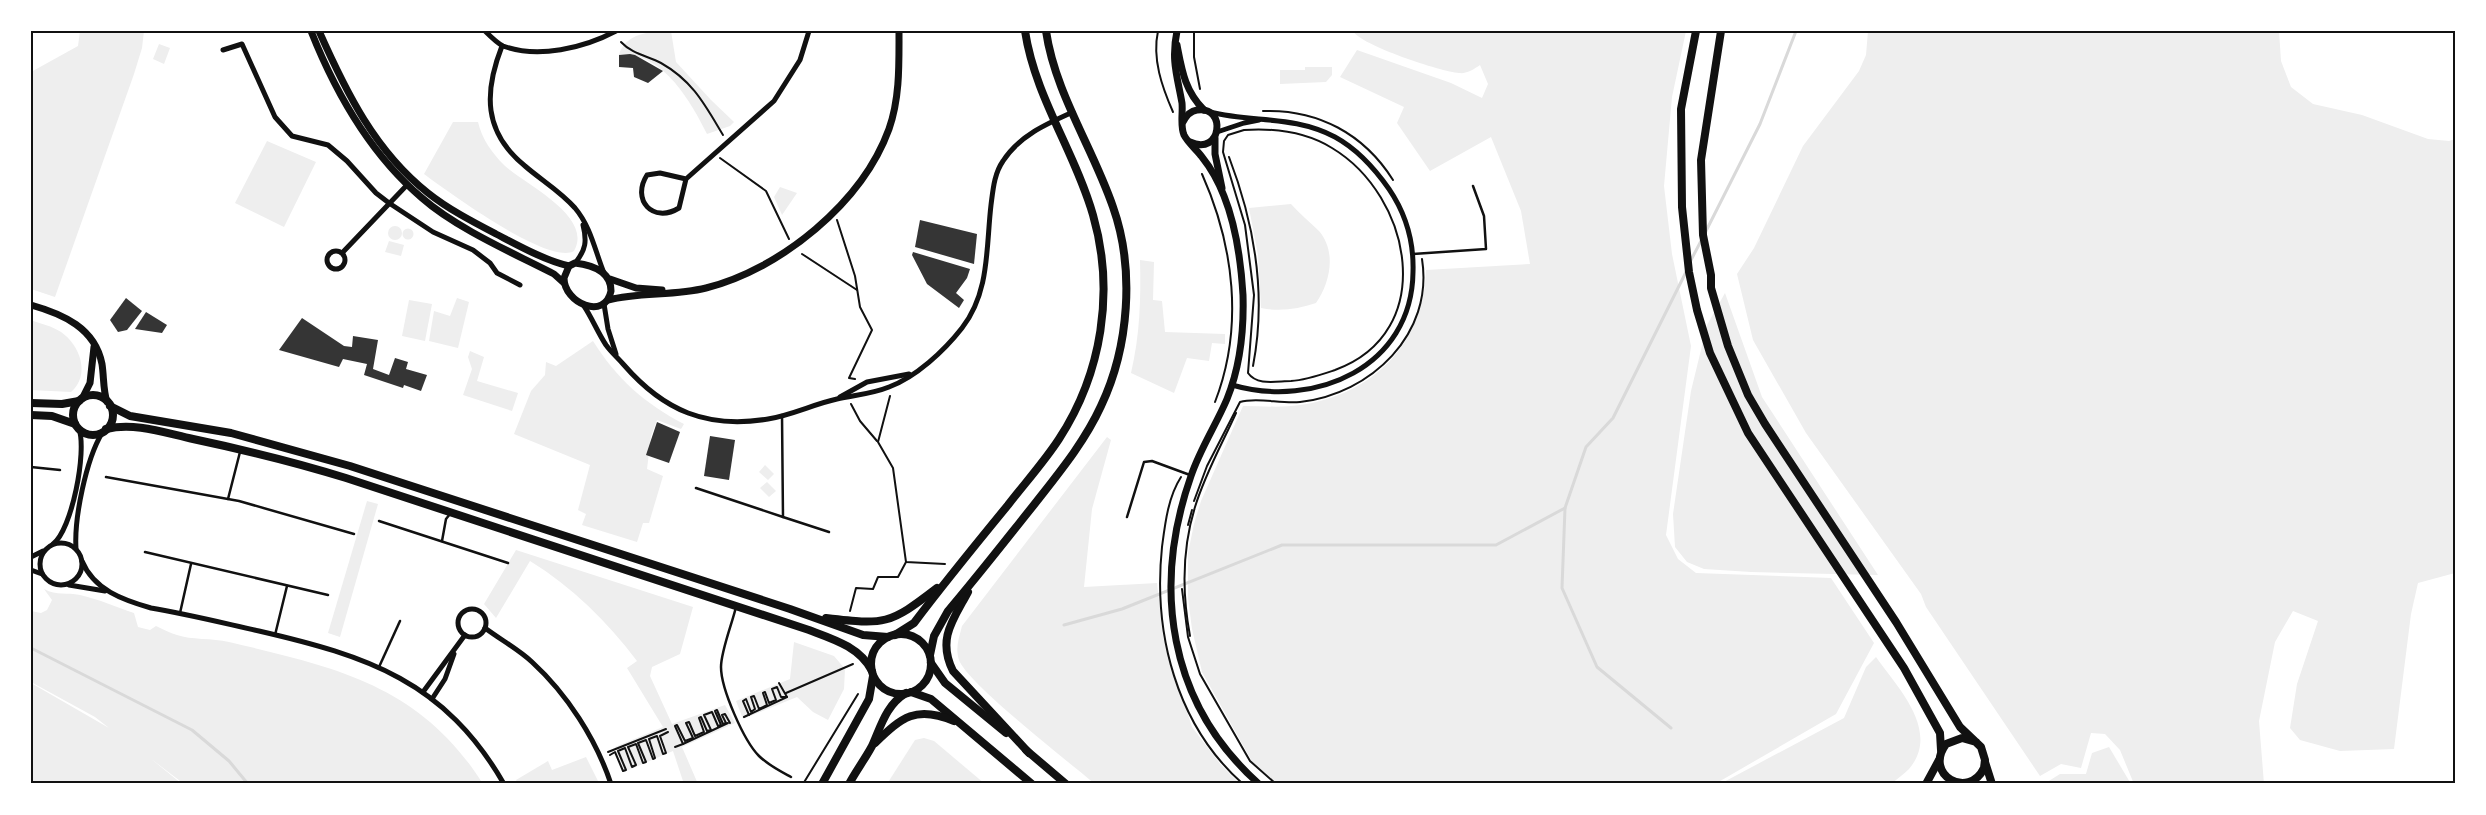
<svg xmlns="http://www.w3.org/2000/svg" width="2486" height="815" viewBox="0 0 2486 815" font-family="'Noto Sans',sans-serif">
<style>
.green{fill:#eee}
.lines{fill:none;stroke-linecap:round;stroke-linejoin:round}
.stream{stroke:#d9d9d9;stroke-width:3}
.building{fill:#353535}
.path{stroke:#111;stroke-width:2}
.service{stroke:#111;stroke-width:2.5}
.minor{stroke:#111;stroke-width:5}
.tertiary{stroke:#111;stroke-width:7}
.secondary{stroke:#111;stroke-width:8}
.neatline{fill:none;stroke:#111;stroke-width:2}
</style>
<rect width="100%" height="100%" fill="#fff"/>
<g class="green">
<path d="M80,31H144L142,48L134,74L55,297L31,289V72L78,46Z"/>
<path d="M671,31L676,62L711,100L734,122L730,126L707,134C691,101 661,50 619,55C625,33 651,31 671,31Z"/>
<path d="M1353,31H1686L1672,97L1664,186L1672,254L1691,346L1666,535L1678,559L1696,573L1831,578L1874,643L1836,714L1715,784H1278L1254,765L1202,672L1192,629L1188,598V553L1194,524L1201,501L1243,406C1262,406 1281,408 1300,405C1373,395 1424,343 1426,270L1530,264L1521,211L1491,137L1430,171L1397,123L1404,107L1340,77L1357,50L1451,83L1482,98L1488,84L1480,65C1474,69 1467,74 1459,73C1442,72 1360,45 1353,31Z"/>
<path d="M1868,31H2279L2281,61L2291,87L2313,104L2362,115L2428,139L2449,141L2455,139V573L2418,583L2411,614L2394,749L2340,751L2300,740L2290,728L2297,684L2318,621L2293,611L2275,642L2259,721L2264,784H2134L2120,750L2105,734L2091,733L2081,768L2061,764L2040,776L1926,607L1921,594L1806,433L1753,340L1737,274L1754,248L1803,146L1859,71L1866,55Z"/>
<path d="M159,44L170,48L164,64L153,59Z"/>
<path d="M1305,67H1332V75L1326,82L1280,84V70H1305Z"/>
<path d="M453,122H478C482,139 492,153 504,165C524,184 594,216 574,251C549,266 447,191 424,174Z"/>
<path d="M267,141L316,162L284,227L235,203Z"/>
<path d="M780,187L797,193L782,215L774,197Z"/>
<path d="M1291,204C1300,214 1310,222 1319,231C1337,252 1330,283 1316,303C1298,309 1280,312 1261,308L1258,255L1249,208Z"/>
<circle cx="395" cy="233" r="7"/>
<circle cx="408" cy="234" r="5.5"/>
<path d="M389,241L404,245L401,256L385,252Z"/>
<path d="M1140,260L1154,262L1153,300L1162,301L1165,332L1225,334V344L1212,343L1209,361L1187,358L1174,393L1131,373C1140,335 1141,299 1140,260Z"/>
<path d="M1725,293L1762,397L1878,575L1751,572L1704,569L1687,562L1675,547L1673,514L1691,391L1707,325Z"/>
<path d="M457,298L469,302L458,348L429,341L434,311L450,316Z"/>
<path d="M409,300L432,304L425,341L402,336Z"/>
<path d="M31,320C41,324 52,326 61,332C80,345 91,375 71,392L31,390Z"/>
<path d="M593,341C616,378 645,404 684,424L681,429L657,420L651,436L647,469L663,476L649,523H643L637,542L582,525L586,514L578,510L590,465L514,434L531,391L545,375L546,362L556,366Z"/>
<path d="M470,351L484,357L477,381L518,393L512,411L463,395L472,369L468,357Z"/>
<path d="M1107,437L1111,440L1092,509L1084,587L1157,583L1163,637L1192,727L1221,765L1240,784H1095C1070,763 967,683 959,660C955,648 959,638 962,626Z"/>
<path d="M765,465L774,474L768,480L759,472Z"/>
<path d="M767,482L776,491L769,497L760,488Z"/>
<path d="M367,501L378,504L340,637L328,633Z"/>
<path d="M516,550L693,607L680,654L652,667L650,676L672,724L725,705L735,723L682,747L698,784H684L673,751L624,772L615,747L663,727L627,668L637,661C607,621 572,587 530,561L496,618L484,604Z"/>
<path d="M44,589C57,596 67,592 80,595C98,599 116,607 134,613L138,627L150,630L156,626C163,629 170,633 177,635C191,640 212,638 229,642C335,667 421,685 483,784H184L150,758L182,784H31V683L109,728L95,717L31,682V611L41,613L47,610L52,600Z"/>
<path d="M794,642L834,656L845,669L844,689L828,720L813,712L797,697L743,719L736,701L790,679Z"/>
<path d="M1876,657C1898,688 1941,731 1909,769C1904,774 1897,779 1891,784H1720L1844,718L1866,667Z"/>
<path d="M924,738L934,741L985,784H887L915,740Z"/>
<path d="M2109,747L2131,784H2044L2060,774H2086L2092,753Z"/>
<path d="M586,757L599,783L518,784L516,780L548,761L552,770Z"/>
</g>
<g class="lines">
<g class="stream">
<path d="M1705,233L1760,124L1796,31"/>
<path d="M1690,262L1702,239"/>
<path d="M1064,625L1122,609L1282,545H1496L1565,508"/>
<path d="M31,648L192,730L229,761L248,784"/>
<path d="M1671,728L1597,667L1562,588L1565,508L1586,447L1613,418L1687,270"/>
</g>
</g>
<g class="building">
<path d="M630,54L635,55L663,71L648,83L634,77L633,68L619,67V55Z"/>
<path d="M920,220L977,234L974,264L915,247Z"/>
<path d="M913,252L970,269L967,278L956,293L964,300L959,308L927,284L912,255Z"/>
<path d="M126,298L142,311L127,330L118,332L110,320Z"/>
<path d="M146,312L167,325L162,333L135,329Z"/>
<path d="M302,318L344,346L352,347L353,336L378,340L373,369L389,375L395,358L408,362L406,369L427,375L421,391L404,385L403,388L364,375L367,364L343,359L339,367L279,350Z"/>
<path d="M657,422L680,432L669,463L646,455Z"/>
<path d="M710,436L735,440L729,480L704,476Z"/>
</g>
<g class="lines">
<g class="path">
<path d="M1158,31C1152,59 1162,87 1173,112"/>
<path d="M1194,31V57L1200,89"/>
<path d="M621,42C632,54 648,56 661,63C693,81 705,105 723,135"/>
<path d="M1263,111C1318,109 1364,134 1393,180"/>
<path d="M1244,130C1274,128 1306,132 1332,148C1412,196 1439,332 1335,370C1320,375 1306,380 1291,381C1277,381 1257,386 1248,373L1254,295L1245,225L1223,152L1224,141L1228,135Z"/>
<path d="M1229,157C1255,225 1267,294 1253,366"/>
<path d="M720,158L766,191L789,239"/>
<path d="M1202,174C1234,246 1244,327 1215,402"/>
<path d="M837,220L855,276L860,307L872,330L849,378L855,379"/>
<path d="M802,254L857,290"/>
<path d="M890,396L878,442L893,468L906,562L945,564"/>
<path d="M851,404L860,421L877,441"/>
<path d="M1181,477C1168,497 1165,524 1162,547C1153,633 1176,725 1243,784"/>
<path d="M1194,501L1207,466L1240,402C1257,397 1281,404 1300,402C1371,394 1434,334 1422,259"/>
<path d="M1188,525L1192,510"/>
<path d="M1182,589L1188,637L1200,674L1250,761L1276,784"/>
<path d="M850,611L856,588L873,589L878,577H898L906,562"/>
<path d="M1190,636C1182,593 1182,549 1195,507C1205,474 1222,444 1236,413"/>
<path d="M786,693L853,664"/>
<path d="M749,715L743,701L746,699L751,712L755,709L751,697L754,696L759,709L767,705L763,693L765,692L769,703L776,700L772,689L777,687L781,697H787L779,683"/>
<path d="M744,717L787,697"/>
<path d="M683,744L728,723"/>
<path d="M675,747L683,744L675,726L677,725L685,741L693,738L686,723L689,722L695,736L704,732L699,718L701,717L707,731L711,730L704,715L712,712L718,726L721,725L715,711L717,710L723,724L726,723L722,715L725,714L730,723"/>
<path d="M608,752L666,729"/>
<path d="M610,755L615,752L623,771L626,770L618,751L625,748L632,767L636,765L628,747L636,744L643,763L646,762L638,743L646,740L653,759L655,758L649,739L657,736L663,754L666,753L660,736L668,732"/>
<path d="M803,784L858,694"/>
</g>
<g class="service">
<path d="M1413,254L1486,249L1484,216L1473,186"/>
<path d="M31,467L60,470"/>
<path d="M106,477L239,501L354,534"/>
<path d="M696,488L783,517L782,415"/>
<path d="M228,499L240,452"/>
<path d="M783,517L829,532"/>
<path d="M1127,517L1144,462L1152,461L1190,475"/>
<path d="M379,521L508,563"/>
<path d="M442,541L446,519L450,514"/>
<path d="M145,552L328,595"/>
<path d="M736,607C732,624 721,651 721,667C721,689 744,741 759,756C768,765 780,771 791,777"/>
<path d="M180,613L191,564"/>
<path d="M275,635L287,586"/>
<path d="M379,667L400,621"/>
</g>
<g class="minor">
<path d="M485,31C490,36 497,43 503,46C538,59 584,48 616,31"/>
<path d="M502,46C484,92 483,132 525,166C541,180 560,191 575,208C591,227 595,251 604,273"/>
<path d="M223,50L242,44L275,117L292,136L328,145L347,161L376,193L389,203L433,232L473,250L490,263L497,273L520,285"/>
<path d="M1210,112C1253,123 1293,115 1335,137C1357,149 1375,169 1389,189C1406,214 1414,242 1413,272C1412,367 1315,409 1232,385"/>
<path d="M1217,132L1244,123L1259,120"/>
<path d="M686,179L660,173L647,175C631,200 653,224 679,208L686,179L774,101L800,60L809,31"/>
<circle cx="336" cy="260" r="9"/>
<path d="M343,252L407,185"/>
<path d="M575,263C586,250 587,241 583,225"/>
<path d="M604,304L608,329L616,354"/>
<path d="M584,306C592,318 598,333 606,345C611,352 618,358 624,365C664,411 707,429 768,419C792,415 814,404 837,399C855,395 872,394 889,387C916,377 944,351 962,328C990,292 986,247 991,205C993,190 994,174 1003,161C1019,136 1046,124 1073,112"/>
<path d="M840,397L867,382L909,374"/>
<circle cx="61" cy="564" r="21"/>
<path d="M53,544C72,530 87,451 79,429"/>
<path d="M76,549C74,518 86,460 102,433"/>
<path d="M31,557L43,551"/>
<path d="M82,561C94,590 123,600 151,608C187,614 223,623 259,631C367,656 445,681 504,784"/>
<path d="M31,570L42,574"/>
<path d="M69,585L105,591"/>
<circle cx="472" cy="623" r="14"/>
<path d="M485,628C501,640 518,649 532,662C567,694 596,739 611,784"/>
<path d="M423,692L465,635"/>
<path d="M432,699L445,679L454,654"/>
</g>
<g class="tertiary">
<path d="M311,31C336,94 370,154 422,198C456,228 513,253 554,274L564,283"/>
<path d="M319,31C346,92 375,151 428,193C448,209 473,222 496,234C519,246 544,260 569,266"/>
<path d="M1177,31C1171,60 1177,75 1182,103C1183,113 1180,126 1184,135C1188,143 1197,150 1202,157C1210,167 1219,183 1224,196C1236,226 1241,262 1243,295C1244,329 1240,367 1227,399C1216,425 1200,449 1191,476C1152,587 1168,703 1259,784"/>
<path d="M1177,45C1182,71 1185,91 1204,110"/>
<path d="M1183,122C1186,116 1190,111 1197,110C1227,105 1222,157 1190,142"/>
<path d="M1215,138V154L1222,188"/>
<path d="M575,263C592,265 611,271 611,291C605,321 564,303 564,278L569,266Z"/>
<path d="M610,279L636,288L662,290"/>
<path d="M608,300C640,292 674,296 706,288C781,269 862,203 889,129C900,98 899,64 899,31"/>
<path d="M31,305C63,314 95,328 102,364C104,377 103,390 107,402"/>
<path d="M82,399L90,383L94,347"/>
</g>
<g class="secondary">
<path d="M1696,31L1681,109L1682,207L1689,272L1697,310L1710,353L1748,433L1904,668L1940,733L1941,750"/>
<path d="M1721,31L1701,160L1703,235L1711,275V288L1728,346L1748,395L1765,424L1896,622L1960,727L1981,747L1985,760L1984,768C1969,800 1923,775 1946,744L1962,738L1976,742"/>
<circle cx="93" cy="415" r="20"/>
<path d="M31,403L62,404L79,401"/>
<path d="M110,406L130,416L231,433L350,466L790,609L863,635L888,637"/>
<path d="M31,415L52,416L75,424"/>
<path d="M106,429C135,422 165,433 193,439C245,450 295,462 346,478L809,630C833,639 860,647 872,671"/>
<path d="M968,592C953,620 937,639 953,671L1029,753"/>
<path d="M826,618C885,625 889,625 937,588"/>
<circle cx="901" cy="664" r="30"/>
<path d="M895,635L914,623C944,583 976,544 1008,505C1025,483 1044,462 1059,439C1102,373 1115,291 1093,215C1075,152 1035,97 1025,31"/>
<path d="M930,655L934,636L948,611C977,577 1005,541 1033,506C1058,474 1084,443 1101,406C1129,347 1135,269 1113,207C1093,148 1055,93 1046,31"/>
<path d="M931,663L945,683L1006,733"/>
<path d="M911,692L931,699L1032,784"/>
<path d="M875,743C902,717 916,705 954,721"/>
<path d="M1026,750L1066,784"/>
<path d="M1985,762L1992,784"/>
<path d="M822,784L869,699L873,676"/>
<path d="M849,784C856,771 865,759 872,746C881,726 886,705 906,693"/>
<path d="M1926,784L1939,760"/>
</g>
</g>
<rect width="2486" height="815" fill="none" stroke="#ffffff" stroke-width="65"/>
<rect x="32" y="32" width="2422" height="750" class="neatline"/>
</svg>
